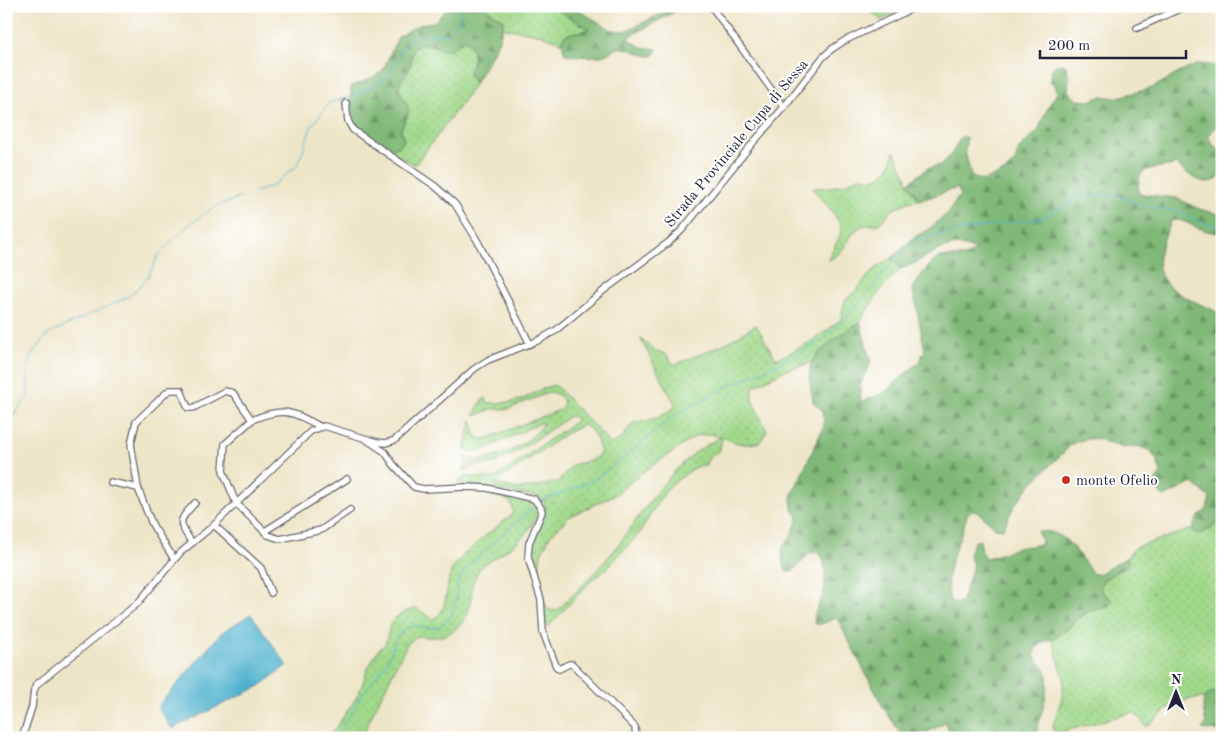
<svg xmlns="http://www.w3.org/2000/svg" width="1228" height="744" viewBox="0 0 1228 744" font-family="'Old Standard TT',serif">
<style>
.grass{fill:url(#grass-dots);stroke:#627e63;fill-rule:evenodd}
.forest{fill:url(#forest-firs);stroke:#516e59}
.water{fill:#4fb2ce;stroke:#386a84}
.lines{fill:none;stroke-linecap:round;stroke-linejoin:round}
.stream{stroke:#4fb2ce;stroke-width:1}
.minor-casing{stroke:#69666c;stroke-width:8}
.minor{stroke:#fff;stroke-width:5.5}
.poi-dot{fill:#c8321e;stroke:#fff;stroke-width:2}
.labels{text-anchor:middle;stroke-width:4;stroke-linejoin:round;paint-order:stroke}
.street-label{font-size:15px;fill:#22223b;stroke:#fff}
.poi-label{font-size:15px;fill:#22223b;stroke:#fff;text-anchor:start}
</style>
<defs>
<pattern id="grass-dots" width="8" height="8" patternUnits="userSpaceOnUse" patternTransform="scale(1.25)"><rect width="8" height="8" fill="#a1d98b"/><path d="M2 2h.1M6 6h.1" fill="none" stroke="#8aba79" stroke-width="1.8" stroke-linecap="round"/></pattern>
<pattern id="forest-firs" width="22" height="20" patternUnits="userSpaceOnUse" patternTransform="scale(1.25)"><rect width="22" height="20" fill="#80b977"/><path d="M5 1l3.5 6h-7zM16 11l3.5 6h-7z" fill="#689663"/></pattern>
</defs>
<rect width="100%" height="100%" fill="#fff"/>
<filter id="ink" filterUnits="userSpaceOnUse"><feTurbulence type="fractalNoise" baseFrequency=".02" numOctaves="2"/><feDisplacementMap in="SourceGraphic" scale="10" xChannelSelector="R" yChannelSelector="G"/><feConvolveMatrix kernelMatrix="1 2 1 2 8 2 1 2 1" color-interpolation-filters="sRGB"/></filter>
<filter id="wash" filterUnits="userSpaceOnUse"><feTurbulence type="fractalNoise" baseFrequency=".0096" numOctaves="4" result="noise"/><feDisplacementMap in="SourceGraphic" scale="20" xChannelSelector="R" yChannelSelector="G"/><feGaussianBlur stdDeviation="1.12" result="paint"/><feColorMatrix in="noise" values="0 0 0 0 0 0 0 0 0 0 0 0 0 0 0 0 0 1.4 0 .05"/><feComposite in="paint" operator="in"/></filter>
<g filter="url(#wash)">
<rect width="100%" height="100%" fill="#ede5c7"/>
<g class="grass">
<path d="M485,6H551L589,29L564,36L562,42L539,34L503,28V19L486,9Z"/>
<path d="M865,6H910L881,20Z"/>
<path d="M463,40L469,42L474,54L470,78L475,83L466,97L415,165L386,149L400,146L404,141L401,129L404,123L402,96L399,91L398,84L411,60L414,47C432,36 440,60 463,40Z"/>
<path d="M894,151L906,176L908,183L919,200L908,202L892,210L879,224C874,225 867,224 862,226C847,233 847,254 828,260C831,251 839,241 841,231C842,218 819,197 812,188C824,188 835,187 847,183C850,182 853,179 857,178C862,176 867,179 872,179C887,176 892,164 894,151Z"/>
<path d="M891,259L901,269L881,289L860,322L822,350L811,363L785,370L753,387L752,400L767,431L760,442C743,446 738,444 722,437L720,450L710,457L706,463V465H700L694,468L670,486L659,500L639,534L607,568L590,582L548,627L546,625C545,612 542,596 539,583C536,572 530,563 531,550C531,535 555,510 540,497L463,485V482L457,484L461,479L465,477L495,478L576,421V418L570,416C546,432 523,450 497,462C485,467 472,462 464,472L466,456C481,471 538,440 543,423H540L485,449C478,451 471,454 465,449V446L472,420L475,435L480,439H485L562,409L564,402L559,395L550,392L508,409H491L475,416L474,414L483,399L486,398L488,403C500,403 511,403 523,399C534,394 543,387 555,385L611,444C624,439 624,433 633,423L658,418L676,406L640,338L654,350L666,354L674,365L724,344L756,325L776,359C801,348 821,337 841,319C843,313 842,306 845,301C848,296 854,294 857,290C867,277 875,266 891,259ZM583,425C596,430 596,441 601,452L597,457L591,460L572,465L560,480L554,483L521,489L494,484L567,433ZM709,434L721,437C668,462 643,516 607,559C592,577 575,592 559,609C553,611 550,611 545,607L539,572L541,554L550,536L569,517L616,494L640,474L696,436Z"/>
<path d="M500,495L529,501L537,510C535,531 513,546 496,557C492,560 487,562 483,565C466,582 475,604 465,619C462,623 458,627 454,630C445,638 430,638 418,636L407,644L368,723L362,738H327L337,726L356,698L362,686L367,670L379,649L385,645L390,625L396,617L407,611L416,608L433,619C450,612 444,584 452,570C463,551 496,528 513,514C514,504 508,500 500,497Z"/>
<path d="M1222,521V690L1209,694L1205,698L1189,699L1168,708L1147,727L1134,712L1058,733L1052,729L1062,697L1064,679L1052,639L1069,628L1078,618L1089,611L1102,609L1112,600L1102,592L1100,586C1106,573 1121,573 1130,562L1126,558L1136,547L1192,529L1196,533L1210,529Z"/>
</g>
<g class="forest">
<path d="M450,6H485L486,9L503,19C504,39 485,66 475,83L468,72C476,61 474,54 469,42L463,40C458,44 453,49 446,50C436,50 425,39 416,46C409,52 412,60 410,68C408,75 398,79 399,87C399,92 401,94 403,98C413,112 408,114 401,129L404,141L400,146L386,149L354,127L350,121L351,86L361,83L382,72L398,37L409,30L421,24L434,22Z"/>
<path d="M551,6H571L612,30L625,31L678,6H685L627,38L641,47L657,49L653,56C640,57 632,47 619,48C613,48 610,53 605,55C597,58 574,56 565,54L562,42L564,36C572,31 581,33 589,29Z"/>
<path d="M1062,64L1066,66L1069,78L1068,91L1077,100L1090,101L1102,96L1115,98L1152,88L1186,69L1199,64L1222,66V112L1219,114L1217,127L1208,136L1214,146L1222,150V175C1207,192 1188,174 1176,164C1153,171 1135,162 1139,194L1176,198L1199,209L1222,215V233C1215,233 1208,232 1201,229C1191,226 1181,217 1171,221C1167,232 1161,244 1159,255C1153,294 1197,299 1222,315V521L1199,535L1192,529L1198,517L1207,509L1210,498L1193,483L1164,497L1160,494L1155,481L1161,473L1157,460L1149,450L1137,446L1123,448L1096,438L1077,441L1071,445L1032,483L1014,506L1003,529L995,528C990,521 983,518 978,512L971,511L967,515C961,541 939,576 951,602L957,604L962,600L973,566L969,554L974,542L980,540L982,552L985,558C996,557 1006,551 1017,548C1026,546 1032,547 1042,543V540L1037,532C1066,527 1078,555 1093,574H1099L1126,558L1130,562C1121,572 1106,573 1100,586L1102,592L1112,600L1108,607L1089,611L1078,618L1069,628L1052,639L1045,641L1035,649L1034,655C1037,661 1043,666 1046,671C1052,684 1038,724 1035,738H953L945,722C933,731 916,738 901,734L883,707L837,618L821,624H815C812,612 820,605 823,594C826,582 827,561 819,552L810,553L794,570L786,572L782,559L783,546L790,538L798,520L797,515L792,509L791,497L824,426L823,411L813,402C812,391 806,373 812,363C819,347 846,332 860,322L871,362L860,386L861,402L884,393L919,362L925,350C922,338 920,326 918,314C917,303 913,298 913,286L929,266L939,257H965L976,250C947,235 926,261 901,269L891,259L916,236L928,230L948,213L960,195L958,188C944,191 933,198 919,200L908,183L928,168L941,165L950,156L961,137H967L965,151L971,176L982,181L1006,171L1015,161L1019,149L1038,131L1048,107L1057,93L1055,85L1050,81L1052,69L1056,65Z"/>
<path d="M1222,690V732L1202,729L1206,724C1205,715 1198,699 1210,693C1213,692 1218,692 1222,690Z"/>
</g>
<path class="water" d="M251,614L287,665L260,686L172,729L158,707L160,704L222,632Z"/>
<g class="lines">
<g class="stream">
<path d="M6,426L28,396V374L30,357L48,334L130,296L148,277L159,254L184,229L214,207L272,186L298,165L311,127L329,103L361,93L388,76L398,58L402,46L412,37L450,33L459,19L461,6"/>
<path d="M540,502L589,482L612,467L674,416L726,387L784,361L823,340L861,301L911,241L956,231L1043,218L1080,197L1114,195L1152,208L1177,211L1200,222L1222,226"/>
<path d="M334,738L337,736L363,693L387,663L396,638L403,630L414,625L426,628L439,627L450,618L456,601L457,584L466,568L536,505"/>
</g>
</g>
</g>
<g filter="url(#ink)">
<g class="lines">
<g class="minor-casing">
<g id="minor">
<path d="M711,6L784,107"/>
<path d="M1137,28L1186,6"/>
<path d="M346,103L348,121L353,130L435,186L455,204L477,240L530,344"/>
<path d="M252,420L225,444L223,471L236,503L268,535L280,539L321,530L350,510"/>
<path d="M367,440L385,452L393,464L414,487L424,489L466,487L487,488L534,499L541,508L542,512L529,543L528,557L541,600L543,632L556,666L559,669L569,664H572L635,727L636,738"/>
<path d="M110,482L138,488"/>
<path d="M214,525L261,568L271,593"/>
<path d="M265,531L347,479"/>
<path d="M192,543C177,520 178,522 195,503"/>
<path d="M174,559L153,526L147,512L138,488L131,444L136,422L167,392L170,390H181L188,408H193L225,391L233,393L252,420C283,406 293,412 321,427"/>
<path d="M22,738L32,707L34,690L37,684L137,604L180,553L214,525L311,431L324,426L377,442L386,443L395,440L474,369L488,360L537,341L555,331L603,291L669,242L682,230L752,144L784,107L823,57L832,49L844,41L918,6"/>
</g>
</g>
<use href="#minor" class="minor"/>
</g>
</g>
<circle class="poi-dot" cx="1066" cy="480" r="5"/>
<g class="labels">
<g class="street-label">
<text transform="translate(736 143) rotate(-50)" y="5">Strada Provinciale Cupa di Sessa</text>
</g>
<g class="poi-label">
<text x="1076" y="485">monte Ofelio</text>
</g>
</g>
<rect width="1228" height="744" fill="none" stroke="#fff" stroke-width="25"/>
<g transform="translate(1176 692)" stroke="#ffffff" stroke-width="4" paint-order="stroke">
<path d="M0-4L9 19L0 12L-9 19Z" fill="#22223b"/>
<text y="-8" font-size="14" font-weight="bold" text-anchor="middle" fill="#22223b">N</text>
</g>
<path d="M1040 50v8h146v-8" fill="none" stroke="#22223b" stroke-width="2.5"/>
<text x="1048" y="50" font-size="15" fill="#22223b" stroke="#ffffff" stroke-width="4" paint-order="stroke">200 m</text>
</svg>
